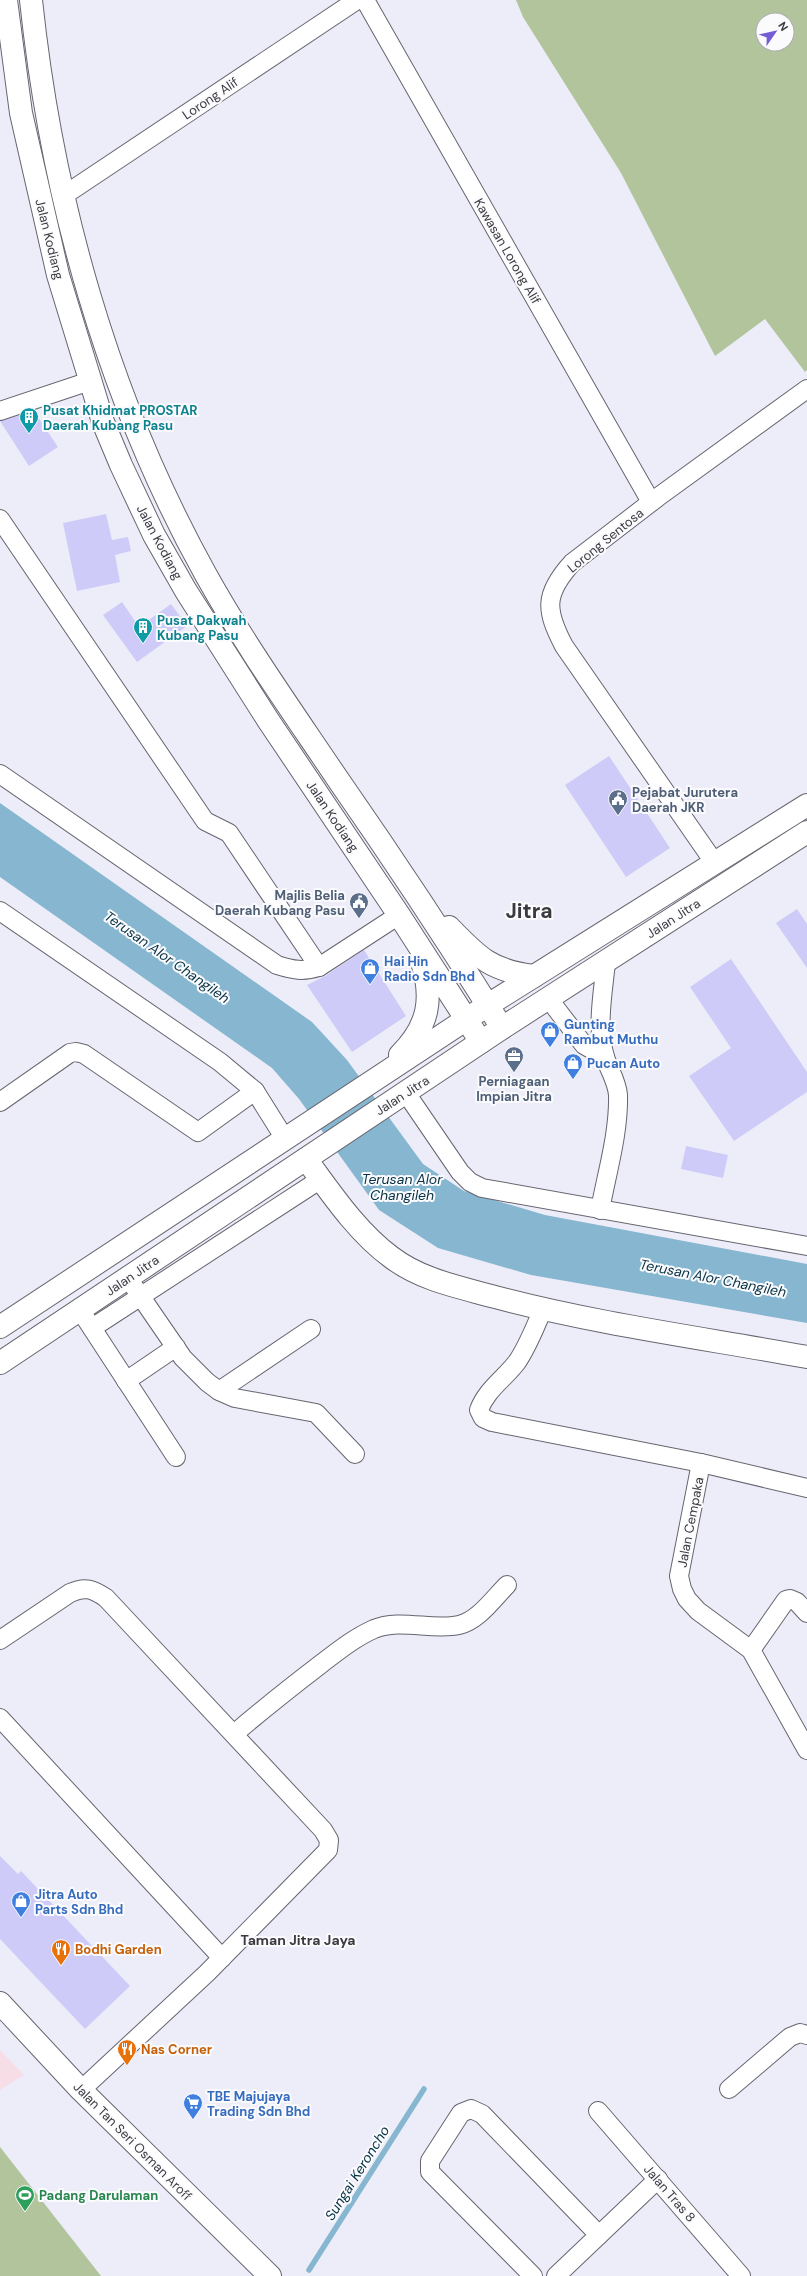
<svg xmlns="http://www.w3.org/2000/svg" width="807" height="2276" viewBox="0 0 807 2276" font-family="'DM Sans',sans-serif">
<style>
.medical{fill:#f6dde6}
.green{fill:#b2c49b;fill-rule:evenodd}
.water{fill:#87b7d0}
.lines{fill:none;stroke-linecap:round;stroke-linejoin:round}
.stream{stroke:#87b7d0;stroke-width:5.5}
.building{fill:#cecbf8}
.minor-casing{stroke:#66656f;stroke-width:20}
.tertiary-casing{stroke:#66656f;stroke-width:24}
.secondary-casing{stroke:#66656f;stroke-width:24}
.trunk-casing{stroke:#66656f;stroke-width:24}
.minor{stroke:#fff;stroke-width:18}
.tertiary{stroke:#fff;stroke-width:22}
.secondary{stroke:#fff;stroke-width:22}
.trunk{stroke:#fff;stroke-width:22}
.labels{text-anchor:middle;stroke-width:4;stroke-linejoin:round;paint-order:stroke}
.street-label{font-size:13px;fill:#3b3a3f;stroke:#fbfbfe}
.culture-label{font-size:13px;font-weight:bold;fill:#0d838f;stroke:#fbfbfe;text-anchor:start}
.service-label{font-size:13px;font-weight:bold;fill:#4e5e75;stroke:#fbfbfe;text-anchor:start}
.shop-label{font-size:13px;font-weight:bold;fill:#366cbe;stroke:#fbfbfe;text-anchor:start}
.food-label{font-size:13px;font-weight:bold;fill:#c56008;stroke:#fbfbfe;text-anchor:start}
.leisure-label{font-size:13px;font-weight:bold;fill:#27864d;stroke:#fbfbfe;text-anchor:start}
.water-label{font-size:14px;font-style:italic;fill:#073244;stroke:#fbfbfe}
.neighbourhood-label{font-size:14px;font-weight:bold;fill:#3b3a3f;stroke:#fbfbfe}
.town-label{font-size:21px;font-weight:bold;fill:#3b3a3f;stroke:#fbfbfe}
</style>
<rect width="100%" height="100%" fill="#ededf9"/>
<path class="medical" d="M0,2050L24,2075L0,2090Z"/>
<g class="green">
<path d="M516,0H807V370L805,372L765,319L715,356L621,173L523,17ZM763,20H787V44H763Z"/>
<path d="M0,2147L101,2276H0Z"/>
</g>
<path class="water" d="M0,803L312,1022L347,1060L423,1164L464,1191L545,1215L807,1264V1323L531,1275L438,1248L379,1210L299,1099L272,1068L0,877Z"/>
<g class="lines">
<path class="stream" d="M309,2270L424,2089"/>
</g>
<g class="building">
<path d="M34,411L58,447L29,466L0,421Z"/>
<path d="M106,514L112,540L128,537L131,551L115,555L120,582L77,591L63,523Z"/>
<path d="M122,602L139,627L171,604L187,626L137,662L103,615Z"/>
<path d="M609,756L670,848L626,877L565,785Z"/>
<path d="M797,909L807,924V968L776,923Z"/>
<path d="M364,950L406,1016L352,1052L307,985L325,976Z"/>
<path d="M731,959L807,1072V1092L734,1141L689,1076L731,1048L690,987Z"/>
<path d="M686,1146L728,1155L723,1178L681,1169Z"/>
<path d="M0,1856L18,1874L21,1871L130,1986L85,2029L0,1939Z"/>
</g>
<g class="lines">
<g class="minor-casing">
<g id="minor">
<path d="M365,0L651,502"/>
<path d="M63,196L357,0"/>
<path d="M0,411L90,381"/>
<path d="M0,519L205,821L229,833L319,967"/>
<path d="M0,774L277,965C293,970 303,972 319,967L399,915"/>
<path d="M714,862L564,646C545,610 544,594 572,563L658,497L807,389"/>
<path d="M0,911L220,1062L255,1091L285,1139"/>
<path d="M548,998L584,1045L605,1057"/>
<path d="M406,1093L460,1172L470,1182L482,1188L807,1246"/>
<path d="M0,1102L70,1053L76,1052L84,1054L198,1132L255,1091"/>
<path d="M600,1210C607,1172 619,1133 618,1095C617,1081 609,1070 605,1057C596,1027 603,993 606,962"/>
<path d="M128,1278L183,1358L207,1382L219,1391L235,1398L316,1413L355,1454"/>
<path d="M543,1309C535,1327 528,1346 517,1362C505,1378 486,1390 479,1410L483,1418L492,1422L701,1463L807,1488"/>
<path d="M86,1319L176,1457"/>
<path d="M92,1328L321,1179"/>
<path d="M126,1381L176,1347"/>
<path d="M219,1391L311,1329"/>
<path d="M701,1463L679,1576L682,1589L687,1599L698,1611L751,1650L807,1750"/>
<path d="M0,1640L70,1593C85,1586 93,1589 106,1598L323,1830L329,1840L328,1850L207,1973L81,2090"/>
<path d="M751,1650L786,1600L790,1599L797,1602L807,1613"/>
<path d="M0,1718L222,1958"/>
<path d="M234,1734C262,1710 291,1687 321,1664C338,1651 354,1638 374,1629C400,1618 432,1631 459,1625C478,1621 493,1599 507,1585"/>
<path d="M729,2089L790,2037L800,2033L807,2035"/>
<path d="M598,2111L741,2276"/>
<path d="M533,2276L430,2172V2161L461,2113L471,2109L482,2114L599,2235"/>
<path d="M556,2276L658,2179"/>
</g>
</g>
<g class="tertiary-casing">
<path id="tertiary" d="M306,1159C331,1193 357,1232 391,1257C421,1280 459,1287 495,1297C597,1324 703,1338 807,1357"/>
</g>
<g class="secondary-casing">
<path id="secondary" d="M0,2003L81,2090L270,2276"/>
</g>
<g class="trunk-casing">
<g id="trunk">
<path d="M6,0L21,113L58,275L103,422L121,465L154,535L186,591L268,720L399,915L481,1042"/>
<path d="M31,0C52,199 108,399 206,575C245,645 292,711 337,778C394,860 449,943 502,1028"/>
<path d="M449,927C478,957 491,971 534,976"/>
<path d="M400,1055C429,1026 434,998 421,959"/>
<path d="M0,1327L488,1005L807,805"/>
<path d="M0,1363L502,1028L807,832"/>
</g>
</g>
<use href="#minor" class="minor"/>
<use href="#tertiary" class="tertiary"/>
<use href="#secondary" class="secondary"/>
<use href="#trunk" class="trunk"/>
</g>
<defs>
<g id="building-pin" transform="scale(1)"><path d="M0 17L-7.5 6A9.5 9.5 0 1 1 7.5 6Z" fill="#0f9aa8" stroke="#fbfbfe"/><path d="M-4-6H4V6H1V3H-1V6H-4ZM-2.5-4.3h1.7v1.8h-1.7ZM.8-4.3h1.7v1.8H.8ZM-2.5-1h1.7V.8h-1.7ZM.8-1h1.7V.8H.8Z" fill="#fff"/></g>
<g id="civic-pin" transform="scale(1)"><path d="M0 17L-7.5 6A9.5 9.5 0 1 1 7.5 6Z" fill="#5c6f8a" stroke="#fbfbfe"/><path d="M-.6-6.5H3V-4.5H.6V-3L4-1V1h2V6H-6V1h2V-1L-.6-3ZM-1.2 2.5V6h2.4V2.5Z" fill="#fff"/></g>
<g id="shop-pin" transform="scale(1)"><path d="M0 17L-7.5 6A9.5 9.5 0 1 1 7.5 6Z" fill="#3f7fe0" stroke="#fbfbfe"/><path d="M-5-2.5h2.3a2.7 3.5 0 0 1 5.4 0H5L5.5 6h-11ZM-1.5-2.5h3a1.5 2.3 0 0 0-3 0Z" fill="#fff"/></g>
<g id="office-pin" transform="scale(1)"><path d="M0 17L-7.5 6A9.5 9.5 0 1 1 7.5 6Z" fill="#5c6f8a" stroke="#fbfbfe"/><path d="M-6-3h4V-5.5h4V-3h4V5H-6ZM-1-4.5V-3h2v-1.5ZM-6 0V1H6V0Z" fill="#fff"/></g>
<g id="restaurant-pin" transform="scale(1)"><path d="M0 17L-7.5 6A9.5 9.5 0 1 1 7.5 6Z" fill="#e8710a" stroke="#fbfbfe"/><path d="M-5-6h1v4h1v-4h1v4h1v-4h1v5L-1.5 .5V6h-2V.5L-5-1ZM5-6V6H3V1.5H1.5Q1.5-4 5-6Z" fill="#fff"/></g>
<g id="supermarket-pin" transform="scale(1)"><path d="M0 17L-7.5 6A9.5 9.5 0 1 1 7.5 6Z" fill="#3f7fe0" stroke="#fbfbfe"/><path d="M-6-5.5h2.5l.6 2H6L4.5 2H-2.5L-4.4-4H-6ZM-1.5 3.2a1.3 1.3 0 1 0 .1 0ZM3 3.2a1.3 1.3 0 1 0 .1 0Z" fill="#fff"/></g>
<g id="stadium-pin" transform="scale(1)"><path d="M0 17L-7.5 6A9.5 9.5 0 1 1 7.5 6Z" fill="#2e9e5b" stroke="#fbfbfe"/><path d="M0-5a6.5 5 0 1 0 0 10a6.5 5 0 1 0 0-10ZM-3.5-1.8h7v3.6h-7Z" fill="#fff"/></g>
</defs>
<g fill-rule="evenodd">
<use href="#building-pin" x="29" y="417"/>
<use href="#building-pin" x="143" y="627"/>
<use href="#civic-pin" x="618" y="799"/>
<use href="#civic-pin" x="359" y="902"/>
<use href="#shop-pin" x="370" y="968"/>
<use href="#shop-pin" x="550" y="1031"/>
<use href="#office-pin" x="514" y="1056"/>
<use href="#shop-pin" x="573" y="1063"/>
<use href="#shop-pin" x="21" y="1901"/>
<use href="#restaurant-pin" x="61" y="1949"/>
<use href="#restaurant-pin" x="127" y="2049"/>
<use href="#supermarket-pin" x="193" y="2103"/>
<use href="#stadium-pin" x="25" y="2195"/>
</g>
<g class="labels">
<g class="street-label">
<text transform="translate(210 98) rotate(-34)" y="5">Lorong Alif</text>
<text transform="translate(50 239) rotate(76)" y="5">Jalan Kodiang</text>
<text transform="translate(508 251) rotate(60)" y="5">Kawasan Lorong Alif</text>
<text transform="translate(605 540) rotate(-39)" y="5">Lorong Sentosa</text>
<text transform="translate(160 542) rotate(62)" y="5">Jalan Kodiang</text>
<text transform="translate(333 816) rotate(56)" y="5">Jalan Kodiang</text>
<text transform="translate(673 918) rotate(-33)" y="5">Jalan Jitra</text>
<text transform="translate(402 1095) rotate(-33)" y="5">Jalan Jitra</text>
<text transform="translate(132 1275) rotate(-34)" y="5">Jalan Jitra</text>
<text transform="translate(690 1522) rotate(-79)" y="5">Jalan Cempaka</text>
<text transform="translate(133 2141) rotate(45)" y="5">Jalan Tan Seri Osman Aroff</text>
<text transform="translate(670 2193) rotate(49)" y="5">Jalan Tras 8</text>
</g>
<g class="culture-label">
<text x="43" y="415">Pusat Khidmat PROSTAR<tspan x="43" dy="15">Daerah Kubang Pasu</tspan></text>
<text x="157" y="625">Pusat Dakwah<tspan x="157" dy="15">Kubang Pasu</tspan></text>
</g>
<g class="service-label">
<text x="632" y="797">Pejabat Jurutera<tspan x="632" dy="15">Daerah JKR</tspan></text>
<text x="345" y="900" text-anchor="end">Majlis Belia<tspan x="345" dy="15">Daerah Kubang Pasu</tspan></text>
<text x="514" y="1086" text-anchor="middle">Perniagaan<tspan x="514" dy="15">Impian Jitra</tspan></text>
</g>
<g class="shop-label">
<text x="384" y="966">Hai Hin<tspan x="384" dy="15">Radio Sdn Bhd</tspan></text>
<text x="564" y="1029">Gunting<tspan x="564" dy="15">Rambut Muthu</tspan></text>
<text x="587" y="1068">Pucan Auto</text>
<text x="35" y="1899">Jitra Auto<tspan x="35" dy="15">Parts Sdn Bhd</tspan></text>
<text x="207" y="2101">TBE Majujaya<tspan x="207" dy="15">Trading Sdn Bhd</tspan></text>
</g>
<g class="food-label">
<text x="75" y="1954">Bodhi Garden</text>
<text x="141" y="2054">Nas Corner</text>
</g>
<g class="leisure-label">
<text x="39" y="2200">Padang Darulaman</text>
</g>
<g class="water-label">
<text transform="translate(167 957) rotate(35)" y="5">Terusan Alor Changileh</text>
<text x="402" y="1184">Terusan Alor<tspan x="402" dy="16">Changileh</tspan></text>
<text transform="translate(713 1278) rotate(11)" y="5">Terusan Alor Changileh</text>
<text transform="translate(357 2173) rotate(-58)" y="5">Sungai Keroncho</text>
</g>
<g class="neighbourhood-label">
<text x="298" y="1945">Taman Jitra Jaya</text>
</g>
<g class="town-label">
<text x="529" y="918">Jitra</text>
</g>
</g>
<g transform="translate(775 32) rotate(56)"><circle r="19" fill="#fbfbfe" stroke="#aeaeb2"/>
<path d="M0-3L7 15L0 10L-7 15Z" fill="#765cd6"/>
<text y="-6" font-size="11" font-weight="bold" text-anchor="middle" fill="#3b3a3f">N</text>
</g>
</svg>
